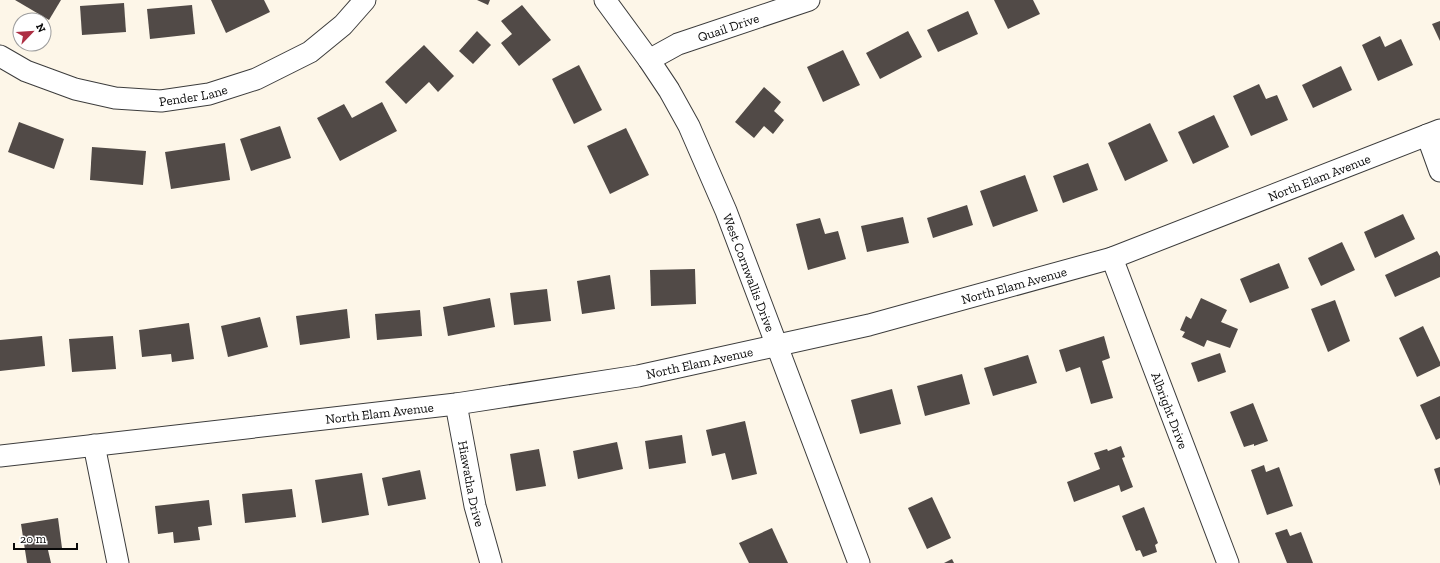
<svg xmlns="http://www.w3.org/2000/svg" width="1440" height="563" viewBox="0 0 1440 563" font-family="'Zilla Slab',serif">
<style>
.building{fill:#514a47}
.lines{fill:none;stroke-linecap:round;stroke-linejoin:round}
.minor-casing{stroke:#3c3c3c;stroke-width:23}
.minor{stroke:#fff;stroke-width:21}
.labels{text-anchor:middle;stroke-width:4;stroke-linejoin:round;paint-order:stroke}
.street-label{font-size:13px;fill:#090909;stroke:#fff}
</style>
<rect width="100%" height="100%" fill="#fdf6e8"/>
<g class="building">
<path d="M15,0H61L49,20Z"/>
<path d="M211,0H264L270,12L226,33Z"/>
<path d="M477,0H490L488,5Z"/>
<path d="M994,0H1033L1040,14L1008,29Z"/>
<path d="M124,3L126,32L82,35L80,6Z"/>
<path d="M192,5L195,34L150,39L147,9Z"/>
<path d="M522,5L551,40L519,66L501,43L512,34L501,21Z"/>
<path d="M968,11L978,34L938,52L927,30Z"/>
<path d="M1440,21V41L1432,24Z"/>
<path d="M477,31L491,45L473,64L459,51Z"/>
<path d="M908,31L922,57L880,79L866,53Z"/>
<path d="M1380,36L1385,47L1401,39L1413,65L1378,81L1362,45Z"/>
<path d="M424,45L454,76L438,92L429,82L406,104L385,82Z"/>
<path d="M843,50L860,85L823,102L807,67Z"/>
<path d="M579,65L602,110L574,124L552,79Z"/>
<path d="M1341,66L1352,90L1313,108L1302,85Z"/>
<path d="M1259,84L1266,99L1277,95L1288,120L1251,136L1233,96Z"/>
<path d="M764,87L781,102L774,111L784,120L773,134L764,126L754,138L735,122Z"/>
<path d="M382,102L397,131L340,161L317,118L344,104L352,118Z"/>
<path d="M1214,115L1229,147L1193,164L1178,132Z"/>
<path d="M19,122L64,139L54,169L8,152Z"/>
<path d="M1150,123L1168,161L1125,181L1108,143Z"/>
<path d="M280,126L291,158L251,171L240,139Z"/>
<path d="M626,128L649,175L610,194L587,146Z"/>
<path d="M225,143L230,180L171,189L165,152Z"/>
<path d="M92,147L146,151L143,185L90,180Z"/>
<path d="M1088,163L1098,190L1063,203L1053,176Z"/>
<path d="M1025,175L1038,211L993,227L980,191Z"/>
<path d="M967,205L973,225L933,238L927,218Z"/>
<path d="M1403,214L1415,239L1375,258L1364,232Z"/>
<path d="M903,217L909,243L867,252L861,226Z"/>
<path d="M820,218L825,234L838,231L846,259L808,270L796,224Z"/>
<path d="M1342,242L1355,270L1321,286L1308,258Z"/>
<path d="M1437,251L1440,256V277L1395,297L1385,275Z"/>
<path d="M1279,263L1289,288L1250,303L1240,279Z"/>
<path d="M695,269L696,304L651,306L650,270Z"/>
<path d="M610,275L615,309L582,314L577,281Z"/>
<path d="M547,289L551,321L514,325L510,293Z"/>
<path d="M490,298L495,327L448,336L443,307Z"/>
<path d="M1201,298L1227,310L1221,322L1238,329L1230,348L1207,340L1204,347L1182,337L1185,332L1180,330L1186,316L1191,319Z"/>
<path d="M1335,300L1350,341L1328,352L1311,309Z"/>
<path d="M347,309L350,338L300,345L296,316Z"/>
<path d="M420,310L422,336L377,340L375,314Z"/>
<path d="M260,317L268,347L228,357L221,326Z"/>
<path d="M189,323L194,359L172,362L171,354L142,357L139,330Z"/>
<path d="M1423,326L1440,362V366L1417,377L1399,338Z"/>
<path d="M42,336L45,366L0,371V340Z"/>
<path d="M113,336L116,369L72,372L69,339Z"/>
<path d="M1104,336L1110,358L1102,361L1113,398L1091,404L1080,367L1066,372L1059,350Z"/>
<path d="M1220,353L1226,372L1198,382L1191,363Z"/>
<path d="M1028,355L1037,383L993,396L984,368Z"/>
<path d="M962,374L970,404L925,416L917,386Z"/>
<path d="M892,389L901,424L860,434L851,400Z"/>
<path d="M1440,396V438L1436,440L1420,405Z"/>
<path d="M1253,403L1268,441L1254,446V444L1244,447L1230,412Z"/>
<path d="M745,421L757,474L732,480L725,453L712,456L706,430Z"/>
<path d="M682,435L686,463L649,469L645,441Z"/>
<path d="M617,442L623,469L578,479L573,451Z"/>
<path d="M1121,446L1125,457L1122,458L1133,487L1121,492L1119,485L1074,502L1067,482L1100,469L1094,453L1107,449L1108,451Z"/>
<path d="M539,449L546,486L516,491L510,454Z"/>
<path d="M1264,465L1266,472L1279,467L1293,506L1267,515L1251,470Z"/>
<path d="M1440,467V486L1434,469Z"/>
<path d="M420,470L426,499L388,506L382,478Z"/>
<path d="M362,473L369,515L322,523L315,480Z"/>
<path d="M292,489L296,517L245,523L242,494Z"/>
<path d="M932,497L951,538L927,549L908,508Z"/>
<path d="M209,500L212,525L198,527L200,540L174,543L173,532L158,534L155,506Z"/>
<path d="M1144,507L1158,543L1155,545L1157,552L1143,557L1140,550L1136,551L1122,516Z"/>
<path d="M58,518L62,548L48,550L51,563H27L21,524Z"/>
<path d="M772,528L788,563H749L739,543Z"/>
<path d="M1287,529L1290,536L1301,532L1313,563H1287L1275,533Z"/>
<path d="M952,559L954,563H944Z"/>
</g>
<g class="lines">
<g class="minor-casing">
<g id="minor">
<path id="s1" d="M605,0L649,60L669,90L689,126L726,211L859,563"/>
<path id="s2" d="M0,56L26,71L75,89L115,98L161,101L209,94L256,79L310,52L343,25L365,0"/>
<path id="s3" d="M649,60L678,44L809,0"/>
<path d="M1427,135L1440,171"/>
<path id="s4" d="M1112,258L1228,563"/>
<path id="s5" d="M456,404L475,506L491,563"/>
<path d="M94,445L118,563"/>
<path id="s6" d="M0,456L456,404L638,376L869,325L1112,258L1440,130"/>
</g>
</g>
<use href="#minor" class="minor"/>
</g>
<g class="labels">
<g class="street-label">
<text dy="5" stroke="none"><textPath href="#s3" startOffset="86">Quail Drive</textPath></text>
<text dy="5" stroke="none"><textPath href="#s2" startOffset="202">Pender Lane</textPath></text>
<text dy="5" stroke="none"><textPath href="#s6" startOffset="1354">North Elam Avenue</textPath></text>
<text dy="5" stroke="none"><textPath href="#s1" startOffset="310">West Cornwallis Drive</textPath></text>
<text dy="5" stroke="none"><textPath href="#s6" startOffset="1030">North Elam Avenue</textPath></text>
<text dy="5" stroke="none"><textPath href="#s6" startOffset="706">North Elam Avenue</textPath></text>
<text dy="5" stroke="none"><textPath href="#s4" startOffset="163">Albright Drive</textPath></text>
<text dy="5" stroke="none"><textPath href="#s6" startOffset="382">North Elam Avenue</textPath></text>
<text dy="5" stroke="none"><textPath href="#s5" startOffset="81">Hiawatha Drive</textPath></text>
</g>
</g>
<g transform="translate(32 32) rotate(65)"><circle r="19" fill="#ffffff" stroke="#9d9d9d"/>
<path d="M0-3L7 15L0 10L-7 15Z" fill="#ad2e43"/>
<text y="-6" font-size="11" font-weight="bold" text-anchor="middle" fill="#090909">N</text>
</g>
<path d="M14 543v6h63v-6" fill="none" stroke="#090909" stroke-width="2"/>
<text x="20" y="543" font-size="12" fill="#090909" stroke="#ffffff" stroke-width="3" paint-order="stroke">20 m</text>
</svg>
